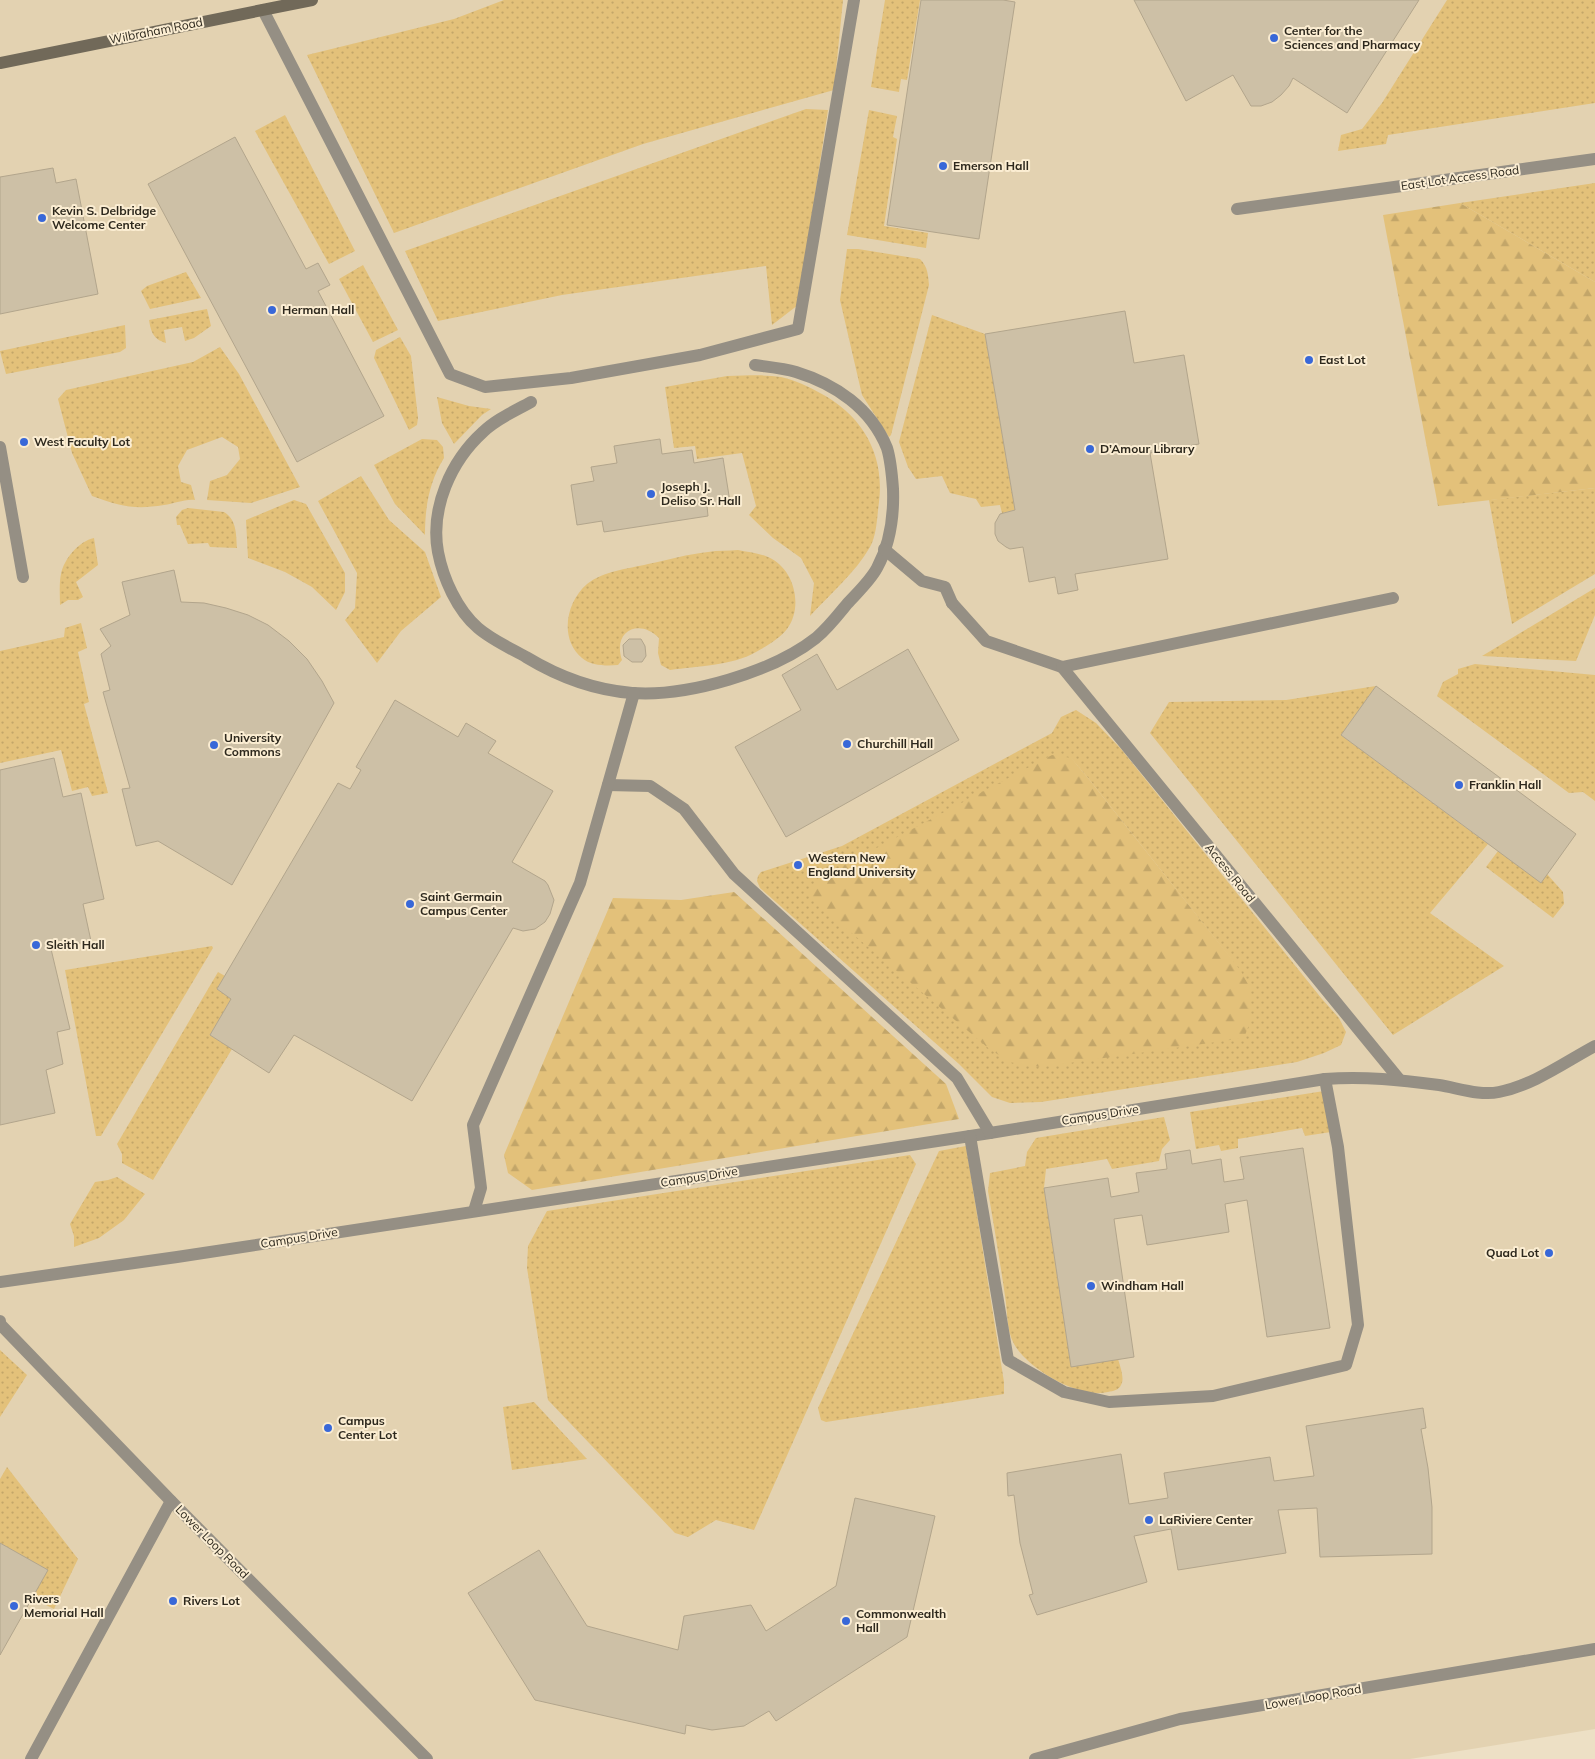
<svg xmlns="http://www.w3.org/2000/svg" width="1595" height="1759" viewBox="0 0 1595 1759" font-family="Mulish,sans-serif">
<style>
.built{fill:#e3d2b1}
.grass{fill:url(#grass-dots);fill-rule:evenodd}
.forest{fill:url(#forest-firs)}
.building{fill:#cdc0a6;stroke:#b2a58c}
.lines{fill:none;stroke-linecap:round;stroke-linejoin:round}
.lane{stroke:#958f84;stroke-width:12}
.street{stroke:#958f84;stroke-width:12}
.secondary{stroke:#716959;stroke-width:12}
.poi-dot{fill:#3968d8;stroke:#fbedd2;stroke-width:2}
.labels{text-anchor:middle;stroke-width:4;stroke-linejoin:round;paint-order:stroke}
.street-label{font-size:12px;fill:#2d281d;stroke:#fbedd2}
.poi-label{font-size:12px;font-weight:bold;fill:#2d281d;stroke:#fbedd2;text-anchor:start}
</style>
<defs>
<pattern id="grass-dots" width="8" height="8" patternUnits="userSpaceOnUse" patternTransform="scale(1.25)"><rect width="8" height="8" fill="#e3c17a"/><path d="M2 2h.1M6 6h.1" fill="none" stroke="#c3a669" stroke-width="1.8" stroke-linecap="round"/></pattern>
<pattern id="forest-firs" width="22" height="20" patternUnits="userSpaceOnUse" patternTransform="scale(1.25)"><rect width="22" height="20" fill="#e3c17a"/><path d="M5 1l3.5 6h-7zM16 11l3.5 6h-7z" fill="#c3a669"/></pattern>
</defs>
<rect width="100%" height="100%" fill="#ede0c5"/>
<path class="built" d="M0,0H1595V1729L1410,1759H0Z"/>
<g class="grass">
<path d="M504,0H843L834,90L643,144L394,233L307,55L454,19Z"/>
<path d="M885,0H920L907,80L901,79L899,92L871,87Z"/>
<path d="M1447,0H1595V103L1388,135L1386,144L1338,151L1341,135L1362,129L1382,103Z"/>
<path d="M806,109L828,110L798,305L772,325L766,266L562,295L438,321L405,251Z"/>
<path d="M869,110L897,116L893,137L897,139L884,226L928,233L926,248L847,235Z"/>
<path d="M285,115L355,251L329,264L255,131Z"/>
<path d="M1595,183V282L1460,203Z"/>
<path d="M847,249H858L920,259C928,267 928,275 929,285L891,435L889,437L862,395L840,300Z"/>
<path d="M363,265L398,330L373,342L339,279Z"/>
<path d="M186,272L201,298L150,309L141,291L147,286Z"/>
<path d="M207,309L211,326L194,338L185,341L182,327L164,330L166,343C153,339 151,332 149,320Z"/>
<path d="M932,315L985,334L1015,510L1002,513L1000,505L981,507L976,499L950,493L942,476L916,479L908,467L899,442Z"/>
<path d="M125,325L126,348L120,352L6,374L0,351Z"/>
<path d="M400,337L411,356L418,418L417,425L409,430L374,358L376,350Z"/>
<path d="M220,347L239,374L300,487L251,503L207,500L210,481L227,475L240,459L238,447L222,437L187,450L178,466L181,482L191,485L195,500C184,499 174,504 164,505C134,510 120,506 92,496L72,453L58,399L66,390L193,362Z"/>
<path d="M727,376C745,376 764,374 781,377C794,380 808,386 820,393C862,415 885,454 879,502C877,516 877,535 870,547C856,572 829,595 810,616L814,583L801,558L773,538L749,515L756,506L742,453L697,459L695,446L674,448L665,387Z"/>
<path d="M437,397L469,406L491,409L482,415L454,444L442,423Z"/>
<path d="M422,439L437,440L443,447L444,458C429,482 425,507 425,535L395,504L374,465Z"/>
<path d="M361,476L389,520L425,552L441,597L401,631L377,663L345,620L355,608L357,573L318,501Z"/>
<path d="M1595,488V574L1512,624L1489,500Z"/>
<path d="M294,500L306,504L345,573V592L336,610L312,587L285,572L248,558L246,520Z"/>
<path d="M188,508L224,512C237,520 236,534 237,548L210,547L208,543L188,544L180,525H177L176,517L182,510Z"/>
<path d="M94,538L98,565L76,582L83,597L78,600H68L60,605C60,595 59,583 61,574C64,559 79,541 94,538Z"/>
<path d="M738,550C747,552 759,553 768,557C794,568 804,606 787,629C780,638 767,646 756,652C731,666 698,666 670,670L661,665L658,653L659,638C640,618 612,630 622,660L618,665C607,666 591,666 582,658C559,639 566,602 587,584C604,571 627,569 648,564C668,560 688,554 708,552C718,550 728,551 738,550Z"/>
<path d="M1595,588V615L1576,661L1482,656Z"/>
<path d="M81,623L87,648L78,652L89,702L84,704L108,793L92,796L88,787L72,791L61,750L0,763V651L64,637L65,628Z"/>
<path d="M1475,664L1595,675V801L1583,792L1569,793L1437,696L1443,682L1458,674V669Z"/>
<path d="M1376,686L1341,735L1488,844L1430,913L1504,966L1393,1035L1150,733L1169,702L1286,700Z"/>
<path d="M1076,710L1096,723L1121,749L1322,999L1339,1018L1346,1032L1341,1045L1324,1053L1297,1062L1041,1102L1010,1103L992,1097L959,1064L760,888L757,881L758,876L761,872L842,846L1052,733L1061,717ZM1071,758L1088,778L1240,970Z"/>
<path d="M1498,851L1547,874L1563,892L1564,904L1553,918L1486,867Z"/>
<path d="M212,946L213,948L101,1136H96L65,970Z"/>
<path d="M218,972L225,976L217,989L231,999L210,1035L232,1049L153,1180L122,1163V1154L117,1144Z"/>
<path d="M1324,1091L1331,1132L1305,1136L1302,1128L1238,1139V1148L1221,1151L1219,1145L1196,1149L1190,1112Z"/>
<path d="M1164,1117L1170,1140L1162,1149L1159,1161L1112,1169L1107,1159L1046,1169L1044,1188L1071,1366L1118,1359C1120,1366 1125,1379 1121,1385C1119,1390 1113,1391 1108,1392C1080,1399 1029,1370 1014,1344C1006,1329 1008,1313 1005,1296C1000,1261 994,1226 988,1191L990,1173L1025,1166L1027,1152L1036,1138Z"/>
<path d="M966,1146L1004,1382V1394L826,1422L821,1420L818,1408L939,1151Z"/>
<path d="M910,1155L916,1164L754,1530L716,1520L688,1537L675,1533L548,1400L527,1268L528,1246L547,1211Z"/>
<path d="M117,1177L145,1194L124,1220L99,1238L74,1247V1236L70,1224L95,1182L108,1180Z"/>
<path d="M0,1350L27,1375L0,1417Z"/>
<path d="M534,1402L587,1459L512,1470L503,1407Z"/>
<path d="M7,1467L78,1559L54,1609L32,1598L47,1570L0,1543V1479Z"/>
</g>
<g class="forest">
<path d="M1460,203L1595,282V488L1438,506L1383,215Z"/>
<path d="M1052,755L1071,758L1088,778L1240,970L1251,989L1250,1022L1244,1038L1041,1067L1009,1062L987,1047L810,898L812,886L820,878Z"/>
<path d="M734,892L946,1084L959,1119L532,1190L508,1173L504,1155L613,898L681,900Z"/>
</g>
<g class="building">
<path d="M921,0H1003L1015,2L979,239L887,225Z"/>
<path d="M1134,0H1419L1347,113L1293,78L1289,86L1281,95L1272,102L1261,106H1251L1233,75L1186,101Z"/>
<path d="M235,137L306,269L318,263L330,285L318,291L384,416L297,462L148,184Z"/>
<path d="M53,168L56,183L76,179L98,294L0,314V177Z"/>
<path d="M1125,311L1134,363L1184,355L1199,444L1150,453L1168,559L1075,574L1078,590L1058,594L1055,577L1029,582L1023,547L1010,549L1006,547L998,541L995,534V523L1000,514L1015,510L985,334Z"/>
<path d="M660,439L662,454L692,450L694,463L723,458L730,502L707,506L708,516L604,532L602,521L577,525L571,485L594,481L591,467L617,463L614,446Z"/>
<path d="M174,570L181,602L204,603L226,608L248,615L268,625L289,641L307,659L322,681L334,703L232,885L158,841L136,846L122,789L130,788L103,692L110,690L101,654L111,646L100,629L130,615L122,582Z"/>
<path d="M629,639H641L645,646L646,656L642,662H632L624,656L623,645Z"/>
<path d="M908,649L959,740L786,837L735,747L801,710L782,675L817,654L837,690Z"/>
<path d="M1376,686L1576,834L1541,883L1341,735Z"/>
<path d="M395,700L458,737L466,723L496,741L488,753L553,791L512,862L545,881L548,885L554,900L550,914L545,922L535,929L523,931L513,928L412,1101L294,1035L269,1073L210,1035L231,999L217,989L338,783L350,789L361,770L356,767Z"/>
<path d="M54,758L63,797L81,793L104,899L83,904L91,941L51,949L70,1029L57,1032L63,1064L46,1070L55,1113L0,1125V770Z"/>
<path d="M1303,1148L1330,1328L1267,1337L1247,1200L1225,1204L1229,1232L1147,1245L1142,1215L1114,1219L1134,1357L1071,1367L1044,1188L1108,1178L1111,1197L1139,1192L1136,1173L1167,1169L1165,1154L1190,1150L1192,1164L1221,1159L1224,1182L1244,1179L1240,1157Z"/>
<path d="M1423,1408L1426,1428L1421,1429L1428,1468L1432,1507V1554L1320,1557L1317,1508L1278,1510L1286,1553L1178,1570L1171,1529L1134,1536L1147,1582L1037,1615L1029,1595L1033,1594L1020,1543L1014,1495L1008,1496L1007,1473L1121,1454L1129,1504L1168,1498L1164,1473L1270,1457L1274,1481L1314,1476L1306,1426Z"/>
<path d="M855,1498L935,1516L907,1637L776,1721L769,1711L744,1726L712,1730L686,1725L685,1734L535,1700L468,1593L539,1550L587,1626L678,1650L684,1616L751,1605L766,1631L836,1586Z"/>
<path d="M0,1543L48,1570L0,1655Z"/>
</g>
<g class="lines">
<g class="lane">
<path d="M263,10L450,374L485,387L571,378L700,355L798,329L854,0"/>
<path d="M1237,209L1595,159"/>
<path d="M0,447L23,577"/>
<path d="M952,603L986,641L1062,667L1393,598"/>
<path d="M1062,667L1399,1079"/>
<path d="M0,1282L177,1257L990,1133L1325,1079C1364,1076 1401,1080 1439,1085C1458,1088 1480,1096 1499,1092C1534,1085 1565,1062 1595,1046"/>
<path d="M0,1321V1324L171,1501L427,1759"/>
<path d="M31,1759L171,1501"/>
<path d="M1035,1759L1180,1719L1595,1649"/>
</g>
<g class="street">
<path d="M531,402C515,411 496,419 483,432C451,461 430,508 438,552C443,578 457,610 478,628C492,640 510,648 526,657C559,677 594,690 632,693C687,697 773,672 816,638C828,628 838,615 847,604C857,593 870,581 877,568C890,544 894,516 893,489C892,475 891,461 887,448C871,408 835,384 796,372C783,368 769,367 755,365"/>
<path d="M884,549L922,581L945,587L952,603"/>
<path d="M608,785L650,786L684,809L734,874L957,1078L990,1133"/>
<path d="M970,1136L1008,1360L1064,1392L1109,1402L1213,1396L1346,1365L1358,1325L1338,1147L1325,1079"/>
<path d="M474,1211L481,1188L473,1125L580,883L634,693"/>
</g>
<path class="secondary" d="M0,63L312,0"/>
</g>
<g class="poi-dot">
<circle cx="1274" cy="38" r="5"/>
<circle cx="943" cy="166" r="5"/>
<circle cx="42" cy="218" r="5"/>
<circle cx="272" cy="310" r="5"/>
<circle cx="1309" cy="360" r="5"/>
<circle cx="24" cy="442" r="5"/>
<circle cx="1090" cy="449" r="5"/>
<circle cx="651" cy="494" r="5"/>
<circle cx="847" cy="744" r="5"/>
<circle cx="214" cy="745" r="5"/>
<circle cx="1459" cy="785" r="5"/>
<circle cx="798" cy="865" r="5"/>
<circle cx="410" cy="904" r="5"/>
<circle cx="36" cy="945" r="5"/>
<circle cx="1549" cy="1253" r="5"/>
<circle cx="1091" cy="1286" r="5"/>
<circle cx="328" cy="1428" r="5"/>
<circle cx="1149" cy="1520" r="5"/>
<circle cx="173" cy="1601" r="5"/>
<circle cx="14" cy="1606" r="5"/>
<circle cx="846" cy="1621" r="5"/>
</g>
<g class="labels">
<g class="street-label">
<text transform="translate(156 31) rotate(-11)" y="4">Wilbraham Road</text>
<text transform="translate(1460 178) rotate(-8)" y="4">East Lot Access Road</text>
<text transform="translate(1230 873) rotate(51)" y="4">Access Road</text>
<text transform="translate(1100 1115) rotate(-9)" y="4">Campus Drive</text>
<text transform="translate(699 1177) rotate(-9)" y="4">Campus Drive</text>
<text transform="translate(299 1238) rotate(-9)" y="4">Campus Drive</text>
<text transform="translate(212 1542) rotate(45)" y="4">Lower Loop Road</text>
<text transform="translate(1313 1697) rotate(-10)" y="4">Lower Loop Road</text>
</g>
<g class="poi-label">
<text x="1284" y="35">Center for the<tspan x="1284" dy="14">Sciences and Pharmacy</tspan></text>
<text x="953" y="170">Emerson Hall</text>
<text x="52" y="215">Kevin S. Delbridge<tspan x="52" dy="14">Welcome Center</tspan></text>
<text x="282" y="314">Herman Hall</text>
<text x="1319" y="364">East Lot</text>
<text x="34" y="446">West Faculty Lot</text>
<text x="1100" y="453">D’Amour Library</text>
<text x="661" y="491">Joseph J.<tspan x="661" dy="14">Deliso Sr. Hall</tspan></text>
<text x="224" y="742">University<tspan x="224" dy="14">Commons</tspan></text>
<text x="857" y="748">Churchill Hall</text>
<text x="1469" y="789">Franklin Hall</text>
<text x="808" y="862">Western New<tspan x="808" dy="14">England University</tspan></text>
<text x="420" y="901">Saint Germain<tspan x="420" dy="14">Campus Center</tspan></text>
<text x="46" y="949">Sleith Hall</text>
<text x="1539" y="1257" text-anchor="end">Quad Lot</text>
<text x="1101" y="1290">Windham Hall</text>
<text x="338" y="1425">Campus<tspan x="338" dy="14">Center Lot</tspan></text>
<text x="1159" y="1524">LaRiviere Center</text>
<text x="24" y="1603">Rivers<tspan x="24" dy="14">Memorial Hall</tspan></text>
<text x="183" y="1605">Rivers Lot</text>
<text x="856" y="1618">Commonwealth<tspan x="856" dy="14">Hall</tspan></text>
</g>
</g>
</svg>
